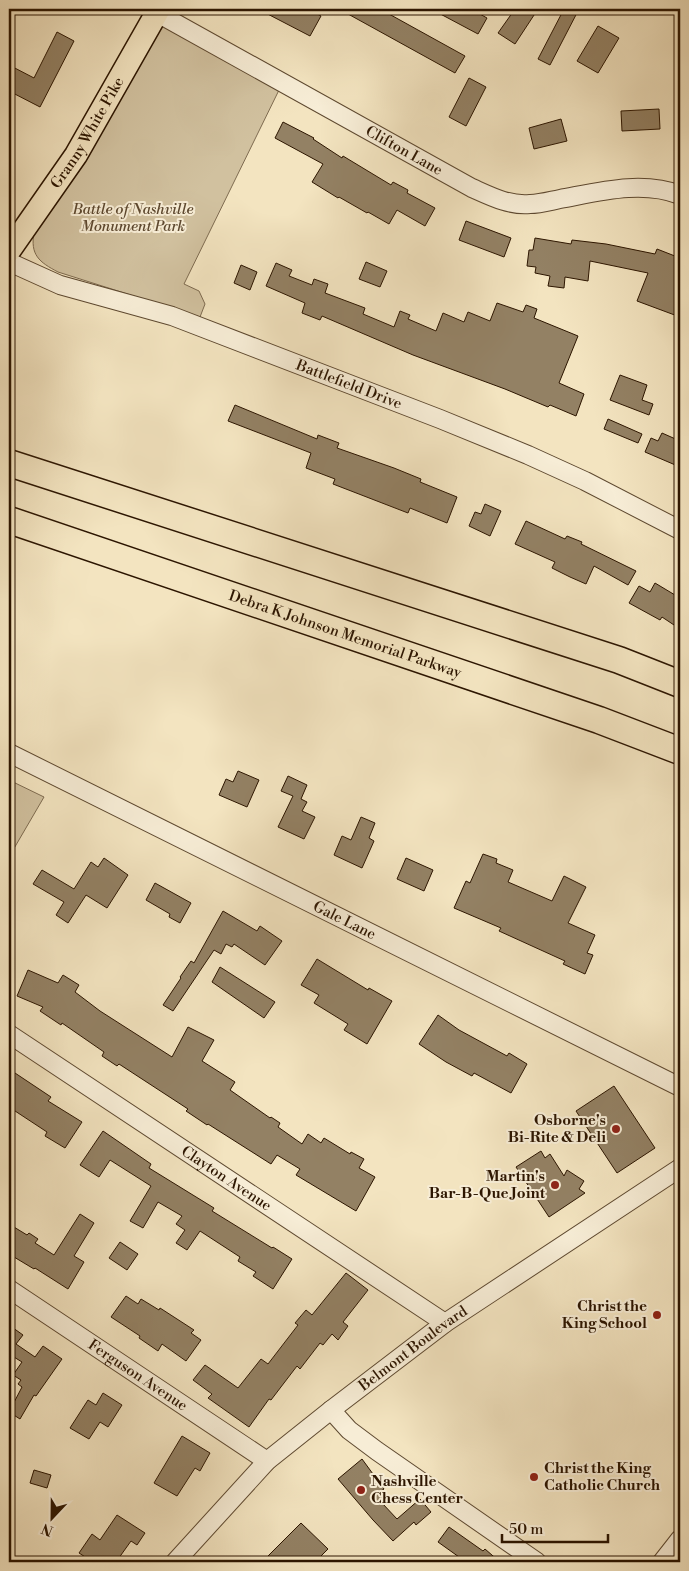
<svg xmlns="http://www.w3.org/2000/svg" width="689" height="1571" viewBox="0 0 689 1571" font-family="'Libre Bodoni',serif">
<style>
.green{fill:#d1c19f;stroke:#7e6b50}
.building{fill:#938164;stroke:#2c1500}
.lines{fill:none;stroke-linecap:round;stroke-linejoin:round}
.minor-casing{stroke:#5e4930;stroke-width:20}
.major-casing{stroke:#2c1500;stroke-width:25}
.highway-casing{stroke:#2c1500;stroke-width:29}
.minor{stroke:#f7edd6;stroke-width:18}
.major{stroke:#f3e4c0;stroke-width:22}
.highway{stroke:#f3e4c0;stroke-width:26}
.poi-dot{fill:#8f2418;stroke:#f7edd6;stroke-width:2}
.labels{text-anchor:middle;stroke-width:4;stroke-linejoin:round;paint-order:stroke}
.street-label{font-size:15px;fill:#2c1500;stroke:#f7edd6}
.park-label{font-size:15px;font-style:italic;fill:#5e4930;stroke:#f7edd6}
.poi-label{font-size:15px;font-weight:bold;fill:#2c1500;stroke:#f7edd6;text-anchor:end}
</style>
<rect width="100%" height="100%" fill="#f3e4c0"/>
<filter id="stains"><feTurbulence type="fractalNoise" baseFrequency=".004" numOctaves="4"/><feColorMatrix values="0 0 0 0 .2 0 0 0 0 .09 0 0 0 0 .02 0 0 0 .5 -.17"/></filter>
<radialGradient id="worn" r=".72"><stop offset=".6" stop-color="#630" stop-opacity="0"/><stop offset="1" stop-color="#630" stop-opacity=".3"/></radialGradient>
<g class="green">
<path d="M159,21L280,88L184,284L199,291L205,304L200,317L58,272C39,262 30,255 34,232Z"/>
<path d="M9,780L44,797L9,857Z"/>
</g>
<g class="building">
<path d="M258,9H308L321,16L310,36Z"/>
<path d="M339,9H380L465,56L455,73Z"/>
<path d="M431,9H471L487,18L478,34Z"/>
<path d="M515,9H538L515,44L498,33Z"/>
<path d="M564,9H579L550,65L538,59Z"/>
<path d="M598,26L619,38L598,73L577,61Z"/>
<path d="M57,32L74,41L40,107L9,91V65L34,78Z"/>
<path d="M469,78L486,87L466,126L449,117Z"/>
<path d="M659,109L660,129L622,131L621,111Z"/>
<path d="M561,119L567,141L534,149L529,128Z"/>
<path d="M283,122L314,138L313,139L342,158L343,156L391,185L393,182L408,190L407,193L435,208L425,226L397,210L389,224L368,212L367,213L339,197L338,198L312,182L323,164L275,138Z"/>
<path d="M466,221L511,238L504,257L459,240Z"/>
<path d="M535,238L571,244L572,240L606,244L655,254L657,249L680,258V317L637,301L648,273L590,261L588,281L565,277L564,288L548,286L550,276L535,273L536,267L527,266L529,250H533Z"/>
<path d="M366,262L387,271L380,287L359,279Z"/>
<path d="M276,263L292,270L289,276L312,285L314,279L328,284L325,293L365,308L363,314L394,327L400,311L410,315L408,319L436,331L443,313L464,322L468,312L490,321L497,303L523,312L526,305L537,309L534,318L578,336L559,383L584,394L576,416L550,405L548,407L505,389L413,355L322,316L320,320L302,313L305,303L266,286Z"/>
<path d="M241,265L257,272L250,290L234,283Z"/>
<path d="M620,375L647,385L642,400L653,404L649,415L610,400Z"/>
<path d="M235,405L317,439L318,435L339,443L337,448L394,468L421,479L420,482L457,497L447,523L410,508L408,513L333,484L335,479L306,468L311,453L228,421Z"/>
<path d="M608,419L642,434L638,443L604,429Z"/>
<path d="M662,433L680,441V467L645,452L651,438L658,441Z"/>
<path d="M485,504L501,511L490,536L469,526L475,512L481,514Z"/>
<path d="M526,521L565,539L567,536L582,542L581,544L636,571L628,585L594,566L586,584L570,577L552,568L555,562L515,544Z"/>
<path d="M655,583L680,598V623L677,621L674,625L662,617L660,620L629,603L639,586L650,592Z"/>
<path d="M238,771L259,780L247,807L219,795L226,779L233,782Z"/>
<path d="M288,776L307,785L301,799L307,802L302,811L315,817L304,839L278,827L293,796L281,791Z"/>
<path d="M361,817L375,823L369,838L374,841L362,868L334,855L342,836L351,840Z"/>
<path d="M483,854L497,859L496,863L513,870L508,882L552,901L564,876L586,887L568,923L595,935L587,953L593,955L585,974L563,964L565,961L499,931L501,928L454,908L466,881L470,883Z"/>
<path d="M104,858L128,875L107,908L86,895L68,923L56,915L64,902L33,884L42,870L74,889L91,862L98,867Z"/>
<path d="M406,858L433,870L424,891L397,879Z"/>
<path d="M155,883L191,903L180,923L169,917L170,914L146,900Z"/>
<path d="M223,911L257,931L260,926L282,941L265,965L234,944L232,947L226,944L221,954L214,950L173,1011L163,1005L181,978L180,977L191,961L194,963Z"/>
<path d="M317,959L368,990L369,988L392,1001L367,1044L344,1030L348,1024L314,1003L319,995L301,985Z"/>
<path d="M220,967L275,1002L264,1018L212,982Z"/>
<path d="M28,970L58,983L63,975L79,985L75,992L100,1011L172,1057L188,1027L214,1040L202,1061L235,1082L230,1090L270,1118L271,1117L280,1123L278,1127L302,1144L308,1134L321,1143L324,1138L350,1154L351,1152L364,1159L359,1168L375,1177L356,1211L296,1175L300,1169L277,1155L271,1164L208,1124L207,1125L186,1111L188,1109L119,1064L117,1066L102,1056L104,1052L62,1023L61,1025L40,1011L43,1007L17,996Z"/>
<path d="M438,1015L459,1030L507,1056L509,1053L527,1064L511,1093L474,1073L472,1076L446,1062L419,1044Z"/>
<path d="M9,1069L51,1097L48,1101L82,1122L65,1148L45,1136L47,1132L9,1107Z"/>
<path d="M614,1086L655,1148L617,1173L576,1111Z"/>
<path d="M103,1131L151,1164L149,1168L214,1208L212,1211L272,1248L273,1247L292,1259L273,1289L253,1276L256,1272L238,1261L240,1257L200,1231L187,1250L176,1243L185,1230L176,1224L182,1216L158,1202L143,1228L130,1221L151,1186L110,1160L99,1177L80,1165Z"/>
<path d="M541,1151L545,1158L550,1154L564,1176L567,1170L584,1181L579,1189L585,1193L549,1217L516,1167Z"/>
<path d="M80,1214L94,1223L74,1256L84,1262L68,1289L35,1268L34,1269L9,1254V1224L27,1235L29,1233L38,1239L35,1243L54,1255Z"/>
<path d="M120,1242L138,1254L127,1270L109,1258Z"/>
<path d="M346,1273L368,1290L343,1322L348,1326L338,1340L332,1334L323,1345L320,1343L300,1369L297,1366L271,1400L269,1399L249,1427L208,1398L212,1394L193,1380L205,1365L238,1388L261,1359L268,1364L298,1325L295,1323L306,1310L312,1315Z"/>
<path d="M126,1296L138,1304L141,1299L159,1310L160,1308L194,1330L191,1333L201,1340L186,1361L162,1344L158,1351L139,1338L140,1336L111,1317Z"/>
<path d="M9,1325L23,1335L16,1344L35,1357L43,1346L62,1359L36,1396L34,1395L20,1419L9,1412L22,1387L18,1384L21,1380L13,1375L22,1362L9,1354Z"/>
<path d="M103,1393L122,1405L108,1427L100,1422L89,1439L70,1428L88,1400L96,1405Z"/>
<path d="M182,1436L210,1453L200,1471L195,1468L177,1496L154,1483Z"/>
<path d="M362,1459L384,1489L381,1491L385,1495L380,1499L383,1502L382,1503L397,1519L420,1499L431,1512L416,1525L414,1522L393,1541L373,1520L338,1479Z"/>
<path d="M34,1470L51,1475L47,1488L30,1483Z"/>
<path d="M117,1515L145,1533L137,1545L131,1541L116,1562H93L79,1553L92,1534L100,1540Z"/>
<path d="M301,1523L328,1549L315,1562H262Z"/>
<path d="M449,1527L483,1551L485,1549L500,1562H466L438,1542Z"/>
</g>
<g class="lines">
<g class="minor-casing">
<g id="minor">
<path id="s1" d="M150,9L472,188C490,196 509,206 530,204C540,204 550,201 560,199C598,192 642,180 680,195"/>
<path id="s2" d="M9,262L60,285L172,316L440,419L528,455L585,481L680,530"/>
<path id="s3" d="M9,753L680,1087"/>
<path id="s4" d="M9,1034L445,1323"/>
<path id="s5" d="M9,1289L267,1461"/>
<path d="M331,1410L349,1430L377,1451L537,1562"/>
<path id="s6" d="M175,1562L267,1461L331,1410L445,1323L680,1168"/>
<path d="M662,1562L680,1539"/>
</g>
</g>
<g class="major-casing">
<g id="major">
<path id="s7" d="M9,251L76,155L159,9"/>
</g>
</g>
<g class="highway-casing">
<g id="highway">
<path d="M9,463L619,660L680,684"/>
<path id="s8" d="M9,520L599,720L680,751"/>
</g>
</g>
<use href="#minor" class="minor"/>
<use href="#major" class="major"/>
<use href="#highway" class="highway"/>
</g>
<g class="poi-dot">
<circle cx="616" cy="1129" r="5"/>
<circle cx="555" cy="1185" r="5"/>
<circle cx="657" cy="1315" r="5"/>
<circle cx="534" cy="1477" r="5"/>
<circle cx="361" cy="1490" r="5"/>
</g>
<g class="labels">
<g class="street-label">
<text dy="5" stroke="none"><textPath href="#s7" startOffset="142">Granny White Pike</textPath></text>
<text dy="5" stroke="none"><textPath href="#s1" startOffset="291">Clifton Lane</textPath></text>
<text dy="5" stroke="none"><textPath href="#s2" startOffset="362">Battlefield Drive</textPath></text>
<text dy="5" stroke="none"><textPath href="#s8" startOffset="355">Debra K Johnson Memorial Parkway</textPath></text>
<text dy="5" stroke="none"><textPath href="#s3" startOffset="375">Gale Lane</textPath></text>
<text dy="5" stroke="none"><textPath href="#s4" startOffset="261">Clayton Avenue</textPath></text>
<text dy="5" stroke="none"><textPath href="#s6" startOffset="321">Belmont Boulevard</textPath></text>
<text dy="5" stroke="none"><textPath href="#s5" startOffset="155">Ferguson Avenue</textPath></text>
</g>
<g class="park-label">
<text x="133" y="214">Battle of Nashville<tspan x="133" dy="17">Monument Park</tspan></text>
</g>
<g class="poi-label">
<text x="606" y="1125">Osborne's<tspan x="606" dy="17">Bi-Rite &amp; Deli</tspan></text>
<text x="545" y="1181">Martin's<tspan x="545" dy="17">Bar-B-Que Joint</tspan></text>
<text x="647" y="1311">Christ the<tspan x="647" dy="17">King School</tspan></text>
<text x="544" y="1473" text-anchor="start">Christ the King<tspan x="544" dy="17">Catholic Church</tspan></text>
<text x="371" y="1486" text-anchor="start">Nashville<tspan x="371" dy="17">Chess Center</tspan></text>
</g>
</g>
<rect width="689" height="1571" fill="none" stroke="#f3e4c0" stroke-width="30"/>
<rect x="10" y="10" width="669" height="1551" fill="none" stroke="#2c1500" stroke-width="2.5"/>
<rect x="15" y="15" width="659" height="1541" fill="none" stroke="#2c1500"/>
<g transform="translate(52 1518) rotate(202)" stroke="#f7edd6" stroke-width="4" paint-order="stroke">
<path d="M0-4L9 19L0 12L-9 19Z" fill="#2c1500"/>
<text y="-8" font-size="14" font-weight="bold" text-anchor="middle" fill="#2c1500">N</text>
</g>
<path d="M502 1534v8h106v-8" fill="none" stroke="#2c1500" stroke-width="2.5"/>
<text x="509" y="1534" font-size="15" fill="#2c1500" stroke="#f7edd6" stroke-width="4" paint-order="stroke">50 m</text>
<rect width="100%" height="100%" filter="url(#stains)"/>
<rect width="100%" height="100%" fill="url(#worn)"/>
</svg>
